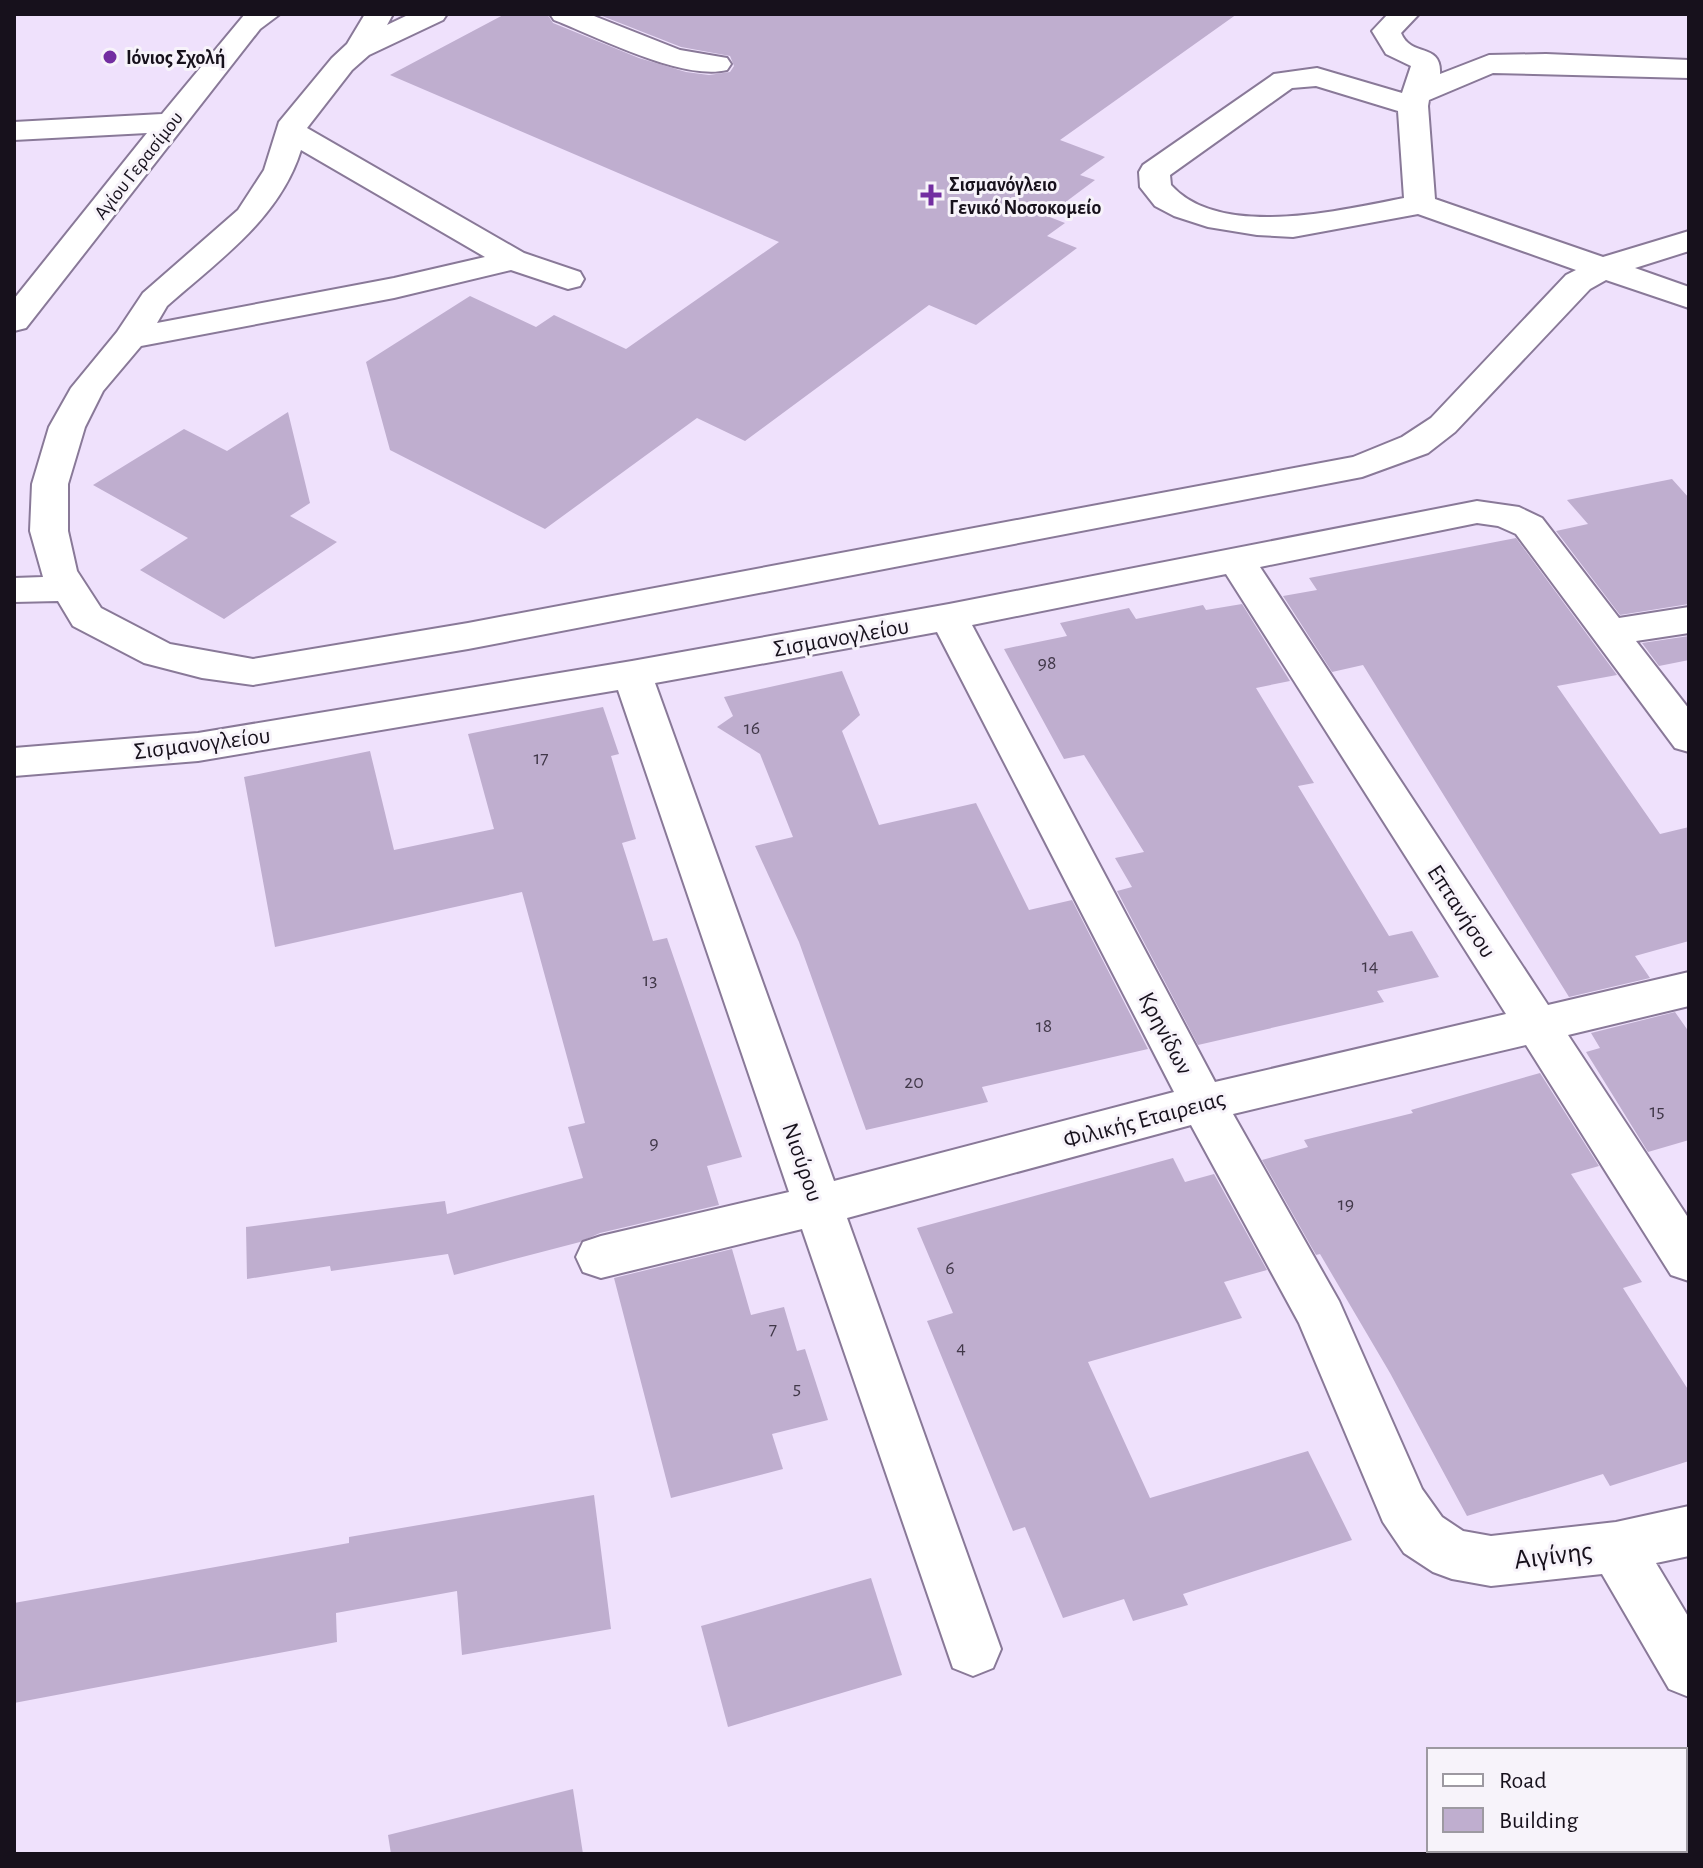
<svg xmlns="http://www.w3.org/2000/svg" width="1703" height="1868" viewBox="0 0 1703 1868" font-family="'Alegreya Sans',sans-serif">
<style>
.building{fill:#bfaecf}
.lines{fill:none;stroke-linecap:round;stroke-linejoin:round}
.minor-casing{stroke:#897998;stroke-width:4}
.minor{fill:#fff;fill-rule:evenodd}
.poi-dot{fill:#732ea1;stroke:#f7f3fa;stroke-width:3}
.labels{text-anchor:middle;stroke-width:6;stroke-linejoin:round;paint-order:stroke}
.far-poi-label{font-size:20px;font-weight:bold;fill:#17111c;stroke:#f7f3fa;text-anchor:start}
.far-street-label{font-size:20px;fill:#17111c;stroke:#f7f3fa}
.number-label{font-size:20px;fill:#413849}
.street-label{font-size:24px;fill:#17111c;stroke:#f7f3fa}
.near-street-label{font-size:28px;fill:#17111c;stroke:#f7f3fa}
</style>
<rect width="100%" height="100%" fill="#efe1fc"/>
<g class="building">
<path d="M505,14H547L553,23L639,58L686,72L709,75L730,72L734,66L730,56L681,47L597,14H1237L1060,140L1105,157L1080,175L1095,180L1047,216L1065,223L1047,236L1077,248L976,325L929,305L745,441L697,418L545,529L390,450L366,362L470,296L536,327L554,315L626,349L779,242L390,75Z"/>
<path d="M288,412L310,503L290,516L337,542L224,619L140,570L188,538L93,485L184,429L227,451Z"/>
<path d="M1672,479L1689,498V604L1620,615L1556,531L1588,524L1567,500Z"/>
<path d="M1516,538L1617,675L1557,686L1660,834L1689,827V941L1635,956L1650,978L1569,997L1363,665L1332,672L1283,596L1317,590L1309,578Z"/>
<path d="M1242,604L1290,681L1256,688L1314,783L1298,786L1389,936L1412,931L1439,977L1377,991L1384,1002L1198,1045L1117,891L1132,887L1115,858L1144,852L1084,755L1064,759L1004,649L1067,636L1060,623L1129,608L1136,619L1203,605L1206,610Z"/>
<path d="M1689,636V660L1659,666L1642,643Z"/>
<path d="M842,671L860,715L842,731L879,825L976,803L1029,910L1072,900L1148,1049L982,1087L988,1102L866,1130L799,942L755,846L793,837L760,754L717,727L733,716L724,697Z"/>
<path d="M603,707L619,754L611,756L636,839L622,843L653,941L667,938L742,1157L707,1166L719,1205L600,1233L580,1242L454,1275L448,1254L331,1271L330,1266L247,1279L246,1227L445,1201L447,1214L583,1178L568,1127L585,1123L522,892L275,947L244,777L370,751L394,850L494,829L468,734Z"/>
<path d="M1675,1012L1689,1032V1140L1648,1152L1586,1052L1600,1048L1591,1033Z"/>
<path d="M1540,1073L1599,1166L1571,1174L1642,1282L1623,1288L1689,1391V1461L1610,1486L1603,1474L1467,1516L1390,1373L1320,1254L1316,1255L1262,1160L1308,1147L1304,1140L1413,1113L1411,1110Z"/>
<path d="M1173,1158L1185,1182L1214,1174L1267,1270L1224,1282L1242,1318L1088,1362L1150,1498L1308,1451L1352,1540L1183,1594L1188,1605L1133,1621L1124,1599L1063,1618L1025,1527L1013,1531L927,1321L953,1313L917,1228Z"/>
<path d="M732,1249L751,1315L784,1307L797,1351L805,1349L828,1420L772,1434L783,1469L671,1498L614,1278Z"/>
<path d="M594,1495L611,1629L462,1655L457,1591L336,1613L337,1642L14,1703V1603L349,1543V1537Z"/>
<path d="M871,1578L902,1675L728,1727L701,1626Z"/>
<path d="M573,1789L583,1854H391L388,1835Z"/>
</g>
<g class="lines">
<g class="minor-casing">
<g id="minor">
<path d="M245,14H280L260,29L26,328L14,331V299L147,133L14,140V122L162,114Z"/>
<path d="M365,14H393L387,25L410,14H447L443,20L369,55L352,70L307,128L524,253L580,272L584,279L580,286L568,289L511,270L394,298L141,346L103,391L85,427L68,484V531L77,571L101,608L170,644L253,659L468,623L1353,457L1402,437L1431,418L1566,275L1576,270L1418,214L1293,237L1257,235L1208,227L1174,216L1155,206L1140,187L1139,172L1143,165L1274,74L1317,68L1402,93L1411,66L1386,54L1372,31L1388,14H1419L1401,33C1411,58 1442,42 1440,74L1489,55L1546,54L1689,60V78L1493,73L1429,100L1428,106L1435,199L1603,257L1689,231V251L1635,268L1689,287V308L1606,280L1590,289L1455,432L1428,453L1362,477L468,649L253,685L202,678L144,663L73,626L58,601L14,602V578L43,577L30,531L32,484L49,427L71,388L117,332L143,293L238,210L264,170L279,122L332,58L347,44ZM1316,86L1398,111L1404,198C1342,210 1220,240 1171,185L1170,175L1292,88ZM301,150L485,257L394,278L157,323L167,306C219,260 280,218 301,150Z"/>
<path d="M550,14H589L680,50L727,58L731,64L727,70C682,81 598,37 554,20Z"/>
<path d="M1477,501L1519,507L1542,518L1619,618L1689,607V633L1636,641L1689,709V752L1675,748L1516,534L1498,526L1477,523L1260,567L1548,1005L1689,972V1006L1568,1035L1689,1219V1281L1671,1275L1526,1045L1233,1114L1339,1301L1422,1489L1442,1517L1463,1531L1491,1536L1616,1522L1689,1506V1556L1656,1563L1689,1618V1697L1669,1689L1602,1574L1491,1586L1452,1579L1433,1572L1404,1553L1383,1522L1299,1323L1191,1125L847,1218L1001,1649L993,1668L973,1676L953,1668L802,1229L601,1278L583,1272L576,1257L583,1242L601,1236L789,1192L618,690L198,761L14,776V748L198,733L632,661L949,604ZM1226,574L1506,1014L1215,1082L972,625ZM937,632L1174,1092L834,1181L655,683Z"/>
</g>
</g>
<use href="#minor" class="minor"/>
</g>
<g class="poi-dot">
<circle cx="110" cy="57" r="8"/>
<path d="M927 183h8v8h8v8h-8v8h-8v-8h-8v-8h8z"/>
</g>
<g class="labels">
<g class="far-poi-label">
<text x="126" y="64">Ιόνιος Σχολή</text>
<text x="949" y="191">Σισμανόγλειο<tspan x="949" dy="23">Γενικό Νοσοκομείο</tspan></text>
</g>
<g class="far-street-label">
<text transform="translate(138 165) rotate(-52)" y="7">Αγίου Γερασίμου</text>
</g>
<g class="number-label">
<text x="1047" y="669">98</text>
<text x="752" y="734">16</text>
<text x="541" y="764">17</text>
<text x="1370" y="972">14</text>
<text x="650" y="986">13</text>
<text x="1044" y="1032">18</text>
<text x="914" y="1088">20</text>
<text x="1657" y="1117">15</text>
<text x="654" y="1149">9</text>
<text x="1346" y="1210">19</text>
<text x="950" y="1274">6</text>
<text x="773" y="1335">7</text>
<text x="961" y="1354">4</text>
<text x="797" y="1394">5</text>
</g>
<g class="street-label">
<text transform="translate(841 637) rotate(-10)" y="8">Σισμανογλείου</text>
<text transform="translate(202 743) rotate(-7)" y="8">Σισμανογλείου</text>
<text transform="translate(1462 911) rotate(57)" y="8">Επτανήσου</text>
<text transform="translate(1166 1033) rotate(62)" y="8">Κρηνίδων</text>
<text transform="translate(1144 1119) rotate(-15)" y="8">Φιλικής Εταιρειας</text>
<text transform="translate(803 1162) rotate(71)" y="8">Νισύρου</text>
</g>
<g class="near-street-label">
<text transform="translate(1553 1554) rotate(-7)" y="10">Αιγίνης</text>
</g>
</g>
<rect width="1703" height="1868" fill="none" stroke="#17111c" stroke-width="32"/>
<rect x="1427" y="1748" width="260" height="104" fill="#f7f3fa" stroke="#9d99a1" stroke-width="2"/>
<rect x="1443" y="1774" width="40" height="12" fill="#ffffff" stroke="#9d99a1" stroke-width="2"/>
<text x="1499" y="1788" font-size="24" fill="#17111c">Road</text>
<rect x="1443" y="1808" width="40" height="24" fill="#bfaecf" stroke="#9d99a1" stroke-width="2"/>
<text x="1499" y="1828" font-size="24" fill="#17111c">Building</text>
</svg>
